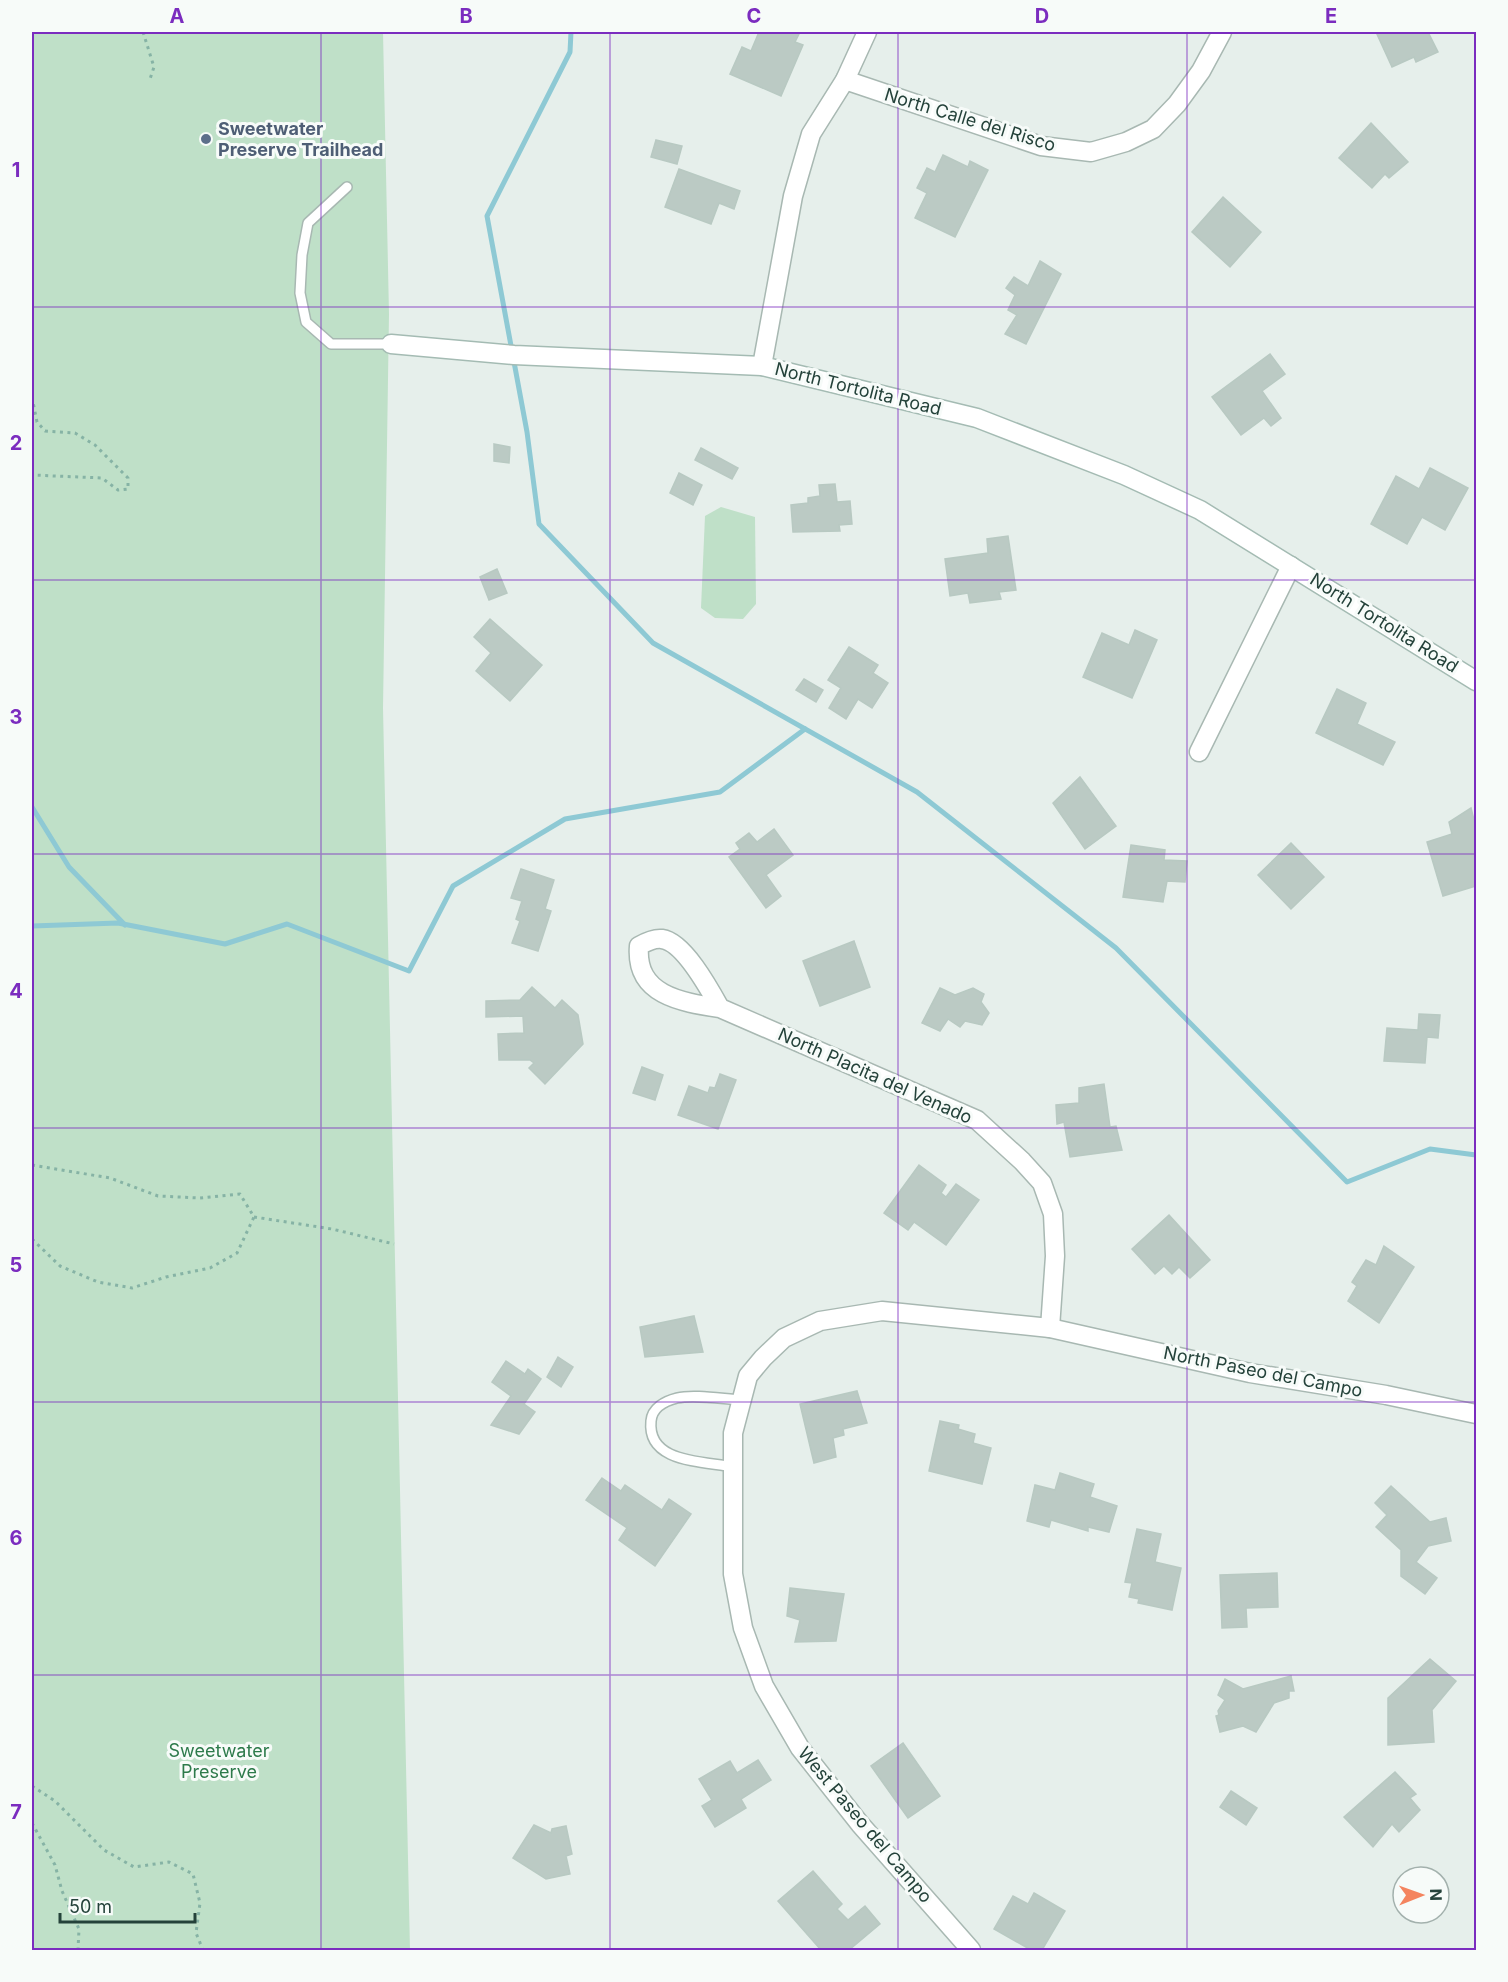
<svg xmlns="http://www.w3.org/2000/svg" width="1508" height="1982" viewBox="0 0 1508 1982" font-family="Inter,sans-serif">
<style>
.green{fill:#bfe0c8}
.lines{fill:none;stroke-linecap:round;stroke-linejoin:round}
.stream{stroke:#8ec9d4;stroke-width:5}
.building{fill:#bbcac4;stroke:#b8c9c2;stroke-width:1.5}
.lane-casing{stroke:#a8b8b2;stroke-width:12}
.street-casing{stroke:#a8b8b2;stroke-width:21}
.secondary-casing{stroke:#a4bbb3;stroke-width:21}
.path{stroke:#86b3a5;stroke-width:3;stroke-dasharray:3 4.5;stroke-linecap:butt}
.lane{stroke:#fff;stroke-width:9}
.street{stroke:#fff;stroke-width:18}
.secondary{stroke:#fff;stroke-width:18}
.grid{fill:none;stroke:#7b2cbf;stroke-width:1.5;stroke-opacity:0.55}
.service-dot{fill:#5c6f8a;stroke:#f7fbf9;stroke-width:2}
.labels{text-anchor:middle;stroke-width:6;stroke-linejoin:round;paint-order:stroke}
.street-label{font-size:18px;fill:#24423a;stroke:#f7fbf9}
.service-label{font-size:18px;font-weight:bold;fill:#4e5e75;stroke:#f7fbf9;text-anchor:start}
.park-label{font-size:18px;fill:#2d7a4b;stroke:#f7fbf9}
.neatline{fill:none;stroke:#7b2cbf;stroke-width:2}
.grid-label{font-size:20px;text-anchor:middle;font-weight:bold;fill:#7b2cbf}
</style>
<rect width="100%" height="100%" fill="#e6efeb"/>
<g class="green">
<path d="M32,32H383L389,314L383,708L410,1950H32Z"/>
<path d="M721,507L755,517L756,604L743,619L715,618L701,608L705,516Z"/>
</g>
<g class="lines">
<g class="stream">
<path d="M571,32L570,52L487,216L527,432L539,524L653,643L917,792L1116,948L1347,1182L1430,1149L1476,1155"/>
<path d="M32,807L69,867L125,925"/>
<path d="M32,926L118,923L225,944L287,924L409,971L453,886L565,819L720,792L805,729"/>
</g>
</g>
<g class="building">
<path d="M759,32H800L795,42L803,45L781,96L730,74L742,47L751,51Z"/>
<path d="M1376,32H1428L1438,52L1416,62L1414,57L1392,67Z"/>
<path d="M1371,123L1408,162L1389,178L1385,174L1372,188L1339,158Z"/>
<path d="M656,140L682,146L677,164L651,157Z"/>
<path d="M943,155L968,167L970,161L988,170L955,237L915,218L927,193L917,188L927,168L935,172Z"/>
<path d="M679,169L740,191L734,209L719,203L711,224L665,207Z"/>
<path d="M1223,197L1261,232L1230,267L1192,232Z"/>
<path d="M1040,261L1061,274L1026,344L1005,334L1017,315L1008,310L1015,295L1006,288L1014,277L1028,286Z"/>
<path d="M1270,354L1285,374L1262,391L1281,418L1271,426L1264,418L1241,435L1212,397Z"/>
<path d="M494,444L510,447L509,463L494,461Z"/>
<path d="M701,448L738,468L732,479L695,460Z"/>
<path d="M1430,468L1468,488L1445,530L1422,517L1407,544L1371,524L1396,476L1419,489Z"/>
<path d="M679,473L702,485L693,505L670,493Z"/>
<path d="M835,484L837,502L850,501L852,524L839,525L840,531L793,532L791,505L808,503V498L820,496L819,485Z"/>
<path d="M1008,536L1016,590L999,592L1001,599L970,603L968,593L950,596L945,559L988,553L987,539Z"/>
<path d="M497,569L507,593L489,600L480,577Z"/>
<path d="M490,619L542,665L510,701L476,671L491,653L474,637Z"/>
<path d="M1135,630L1157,640L1132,698L1083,677L1102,633L1129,645Z"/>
<path d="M849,647L878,665L873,673L888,683L872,708L858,699L846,719L829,708L841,688L828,680Z"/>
<path d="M804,679L823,690L816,702L796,690Z"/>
<path d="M1337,689L1366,703L1357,724L1395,742L1383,765L1316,733Z"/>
<path d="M1080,777L1116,826L1085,849L1053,803Z"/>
<path d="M1471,808L1476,828V886L1443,896L1427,842L1452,834L1449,822Z"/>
<path d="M774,829L793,855L766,875L781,896L766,908L729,857L740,849L736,843L749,833L757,842Z"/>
<path d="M1291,843L1324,877L1291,909L1258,875Z"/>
<path d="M1131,845L1165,850L1164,860L1187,861L1185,882L1167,881L1163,902L1123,897Z"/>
<path d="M521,869L554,880L545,909L551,911L538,951L512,943L520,921L516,919L522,901L511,898Z"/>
<path d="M854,941L870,987L820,1006L803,961Z"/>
<path d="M532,987L555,1008L562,1000L578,1015L583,1044L545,1084L529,1068L534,1063L530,1060H499L498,1034L524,1033L523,1016L486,1017V1001L520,1000Z"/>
<path d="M940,988L955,995L973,988L984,994L981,1002L989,1013L982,1025L965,1021L960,1027L948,1019L940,1031L922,1023Z"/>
<path d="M1419,1014L1440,1015L1438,1038L1427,1037L1425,1063L1384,1061L1387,1028L1418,1030Z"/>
<path d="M642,1067L663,1075L655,1100L633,1093Z"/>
<path d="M720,1074L736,1080L718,1129L678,1115L689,1086L708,1093L710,1087L715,1088Z"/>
<path d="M1104,1084L1110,1127L1116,1126L1122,1150L1070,1157L1064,1122L1057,1124L1056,1105L1079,1103V1088Z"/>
<path d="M919,1165L946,1185L941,1193L946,1197L956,1184L979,1200L946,1245L914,1222L908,1230L884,1213Z"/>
<path d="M1169,1215L1210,1260L1190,1278L1179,1267L1172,1274L1164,1266L1155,1274L1132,1249Z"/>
<path d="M1384,1246L1414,1267L1379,1323L1348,1301L1357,1286L1352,1282L1366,1260L1376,1265Z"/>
<path d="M694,1316L703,1352L645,1357L640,1327Z"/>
<path d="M558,1357L573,1367L561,1387L547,1377Z"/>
<path d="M506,1361L525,1374L528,1369L541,1379L524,1404L535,1412L519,1434L491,1425L511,1396L492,1382Z"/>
<path d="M857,1391L867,1423L843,1429L844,1435L833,1438L836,1457L814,1463L800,1404Z"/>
<path d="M940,1421L959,1425L958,1429L975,1434L973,1443L991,1448L982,1484L929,1471Z"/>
<path d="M1060,1473L1094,1484L1090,1497L1117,1506L1109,1532L1088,1527V1531L1051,1520L1049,1527L1027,1521L1035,1485L1055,1490Z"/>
<path d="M602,1478L621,1491L625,1485L662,1510L669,1499L691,1514L655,1566L619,1540L627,1528L586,1500Z"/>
<path d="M1391,1486L1430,1522L1446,1518L1451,1541L1428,1546L1416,1562L1437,1578L1425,1594L1401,1576V1550L1376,1527L1387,1515L1375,1503Z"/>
<path d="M1137,1529L1161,1534L1155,1562L1181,1568L1172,1610L1138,1603L1139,1599L1129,1597L1132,1583L1125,1582Z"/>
<path d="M1277,1573L1278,1607L1246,1608L1247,1627L1222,1628L1220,1575Z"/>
<path d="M790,1588L844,1594L836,1641L795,1642L800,1620L787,1616Z"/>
<path d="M1430,1659L1456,1681L1432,1710L1434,1742L1388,1745V1698Z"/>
<path d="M1291,1676L1294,1691H1289V1698L1274,1703L1256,1732L1243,1726L1220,1732L1216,1716L1219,1715L1218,1711L1225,1700L1218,1695L1225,1679L1243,1689Z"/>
<path d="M903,1743L940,1796L908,1818L871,1766Z"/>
<path d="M758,1760L771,1780L741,1799L746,1808L715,1827L702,1806L712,1800L699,1779L730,1761L737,1773Z"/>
<path d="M1395,1772L1416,1794L1410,1798L1420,1810L1399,1832L1392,1824L1373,1847L1344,1817Z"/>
<path d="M1231,1791L1257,1808L1246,1825L1220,1807Z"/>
<path d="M534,1825L551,1833L552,1829L566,1826L572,1854L566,1856L570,1874L546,1879L513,1858Z"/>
<path d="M813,1871L842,1904L837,1909L848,1920L865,1906L880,1924L849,1950H821L778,1901Z"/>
<path d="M1034,1893L1065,1911L1042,1950H1031L994,1929L1013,1896L1028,1904Z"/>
</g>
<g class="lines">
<g class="lane-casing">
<g id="lane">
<path d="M347,187L308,223L302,255L300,293L306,322L331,344H391"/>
<path d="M733,1467C702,1461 647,1463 651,1421C652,1408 665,1401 677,1398C694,1394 723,1399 742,1400"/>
</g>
</g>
<g class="street-casing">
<g id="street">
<path d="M845,80L1041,146L1091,152L1126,142L1153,129L1177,104L1201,71L1222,32"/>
<path d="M762,366L793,196L811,134L845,80L867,32"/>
<path d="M1199,752L1291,566"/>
<path d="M720,1008C710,990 684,942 662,939C654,938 646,942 639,946C635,995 680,1002 720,1008L977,1120L1022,1161L1042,1183L1053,1214L1055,1256L1050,1328"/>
<path d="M971,1950L860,1824L800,1748L764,1686L743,1628L733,1574V1433L748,1376L763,1358L784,1338L820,1321L882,1311L1050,1328L1250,1373L1386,1395L1476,1414"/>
</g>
</g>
<g class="secondary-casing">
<path id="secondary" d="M391,344L514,355L762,366L977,418L1124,475L1200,510L1476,681"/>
</g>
<g class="path">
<path d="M143,32L154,67L150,79"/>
<path d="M32,397L37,422L45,431L75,433L95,445L128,478V489L118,490L102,478L32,475"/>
<path d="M32,1165L110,1178L158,1196L200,1198L240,1194L254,1217L237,1253L210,1268L166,1277L132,1288L98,1282L60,1266L32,1239"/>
<path d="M254,1217L332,1229L394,1244"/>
<path d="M32,1786L55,1801L104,1850L134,1867L169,1862L193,1874L200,1903L196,1933L203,1950"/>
<path d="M32,1823L55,1865L62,1891L79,1929L78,1950"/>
<path d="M32,1948L33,1950"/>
</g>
<use href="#lane" class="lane"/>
<use href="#street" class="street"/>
<use href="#secondary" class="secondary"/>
</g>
<path class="grid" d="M321,32V1950M610,32V1950M898,32V1950M1187,32V1950M32,307H1476M32,580H1476M32,854H1476M32,1128H1476M32,1402H1476M32,1675H1476"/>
<circle class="service-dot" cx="206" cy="139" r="6"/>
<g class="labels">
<g class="street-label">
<text transform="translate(970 120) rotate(17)" y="6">North Calle del Risco</text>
<text transform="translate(858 389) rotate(14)" y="6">North Tortolita Road</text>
<text transform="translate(1384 623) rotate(32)" y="6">North Tortolita Road</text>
<text transform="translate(875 1076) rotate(24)" y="6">North Placita del Venado</text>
<text transform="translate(1263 1372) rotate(11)" y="6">North Paseo del Campo</text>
<text transform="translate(865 1825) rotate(50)" y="6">West Paseo del Campo</text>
</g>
<g class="service-label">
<text x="218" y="135">Sweetwater<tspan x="218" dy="21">Preserve Trailhead</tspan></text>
</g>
<g class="park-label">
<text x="219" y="1757">Sweetwater<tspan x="219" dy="21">Preserve</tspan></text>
</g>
</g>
<rect width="1508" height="1982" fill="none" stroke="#f7fbf9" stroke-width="66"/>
<g transform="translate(1421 1895) rotate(89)"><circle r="28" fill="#f7fbf9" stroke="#a3b1ad" stroke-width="1.5"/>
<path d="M0-4.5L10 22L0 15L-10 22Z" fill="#f4845f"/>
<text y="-9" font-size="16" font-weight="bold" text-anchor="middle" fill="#24423a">N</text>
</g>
<path d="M60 1913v9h135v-9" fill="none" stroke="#24423a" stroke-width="3"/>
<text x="69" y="1913" font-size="18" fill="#24423a" stroke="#f7fbf9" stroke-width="4.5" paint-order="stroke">50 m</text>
<rect x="33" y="33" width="1442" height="1916" class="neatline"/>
<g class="grid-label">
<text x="177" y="23">A</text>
<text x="466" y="23">B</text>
<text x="754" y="23">C</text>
<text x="1042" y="23">D</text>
<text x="1331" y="23">E</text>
<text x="16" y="177">1</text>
<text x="16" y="450">2</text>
<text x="16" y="724">3</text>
<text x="16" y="998">4</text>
<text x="16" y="1272">5</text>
<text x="16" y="1545">6</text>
<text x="16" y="1819">7</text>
</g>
</svg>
